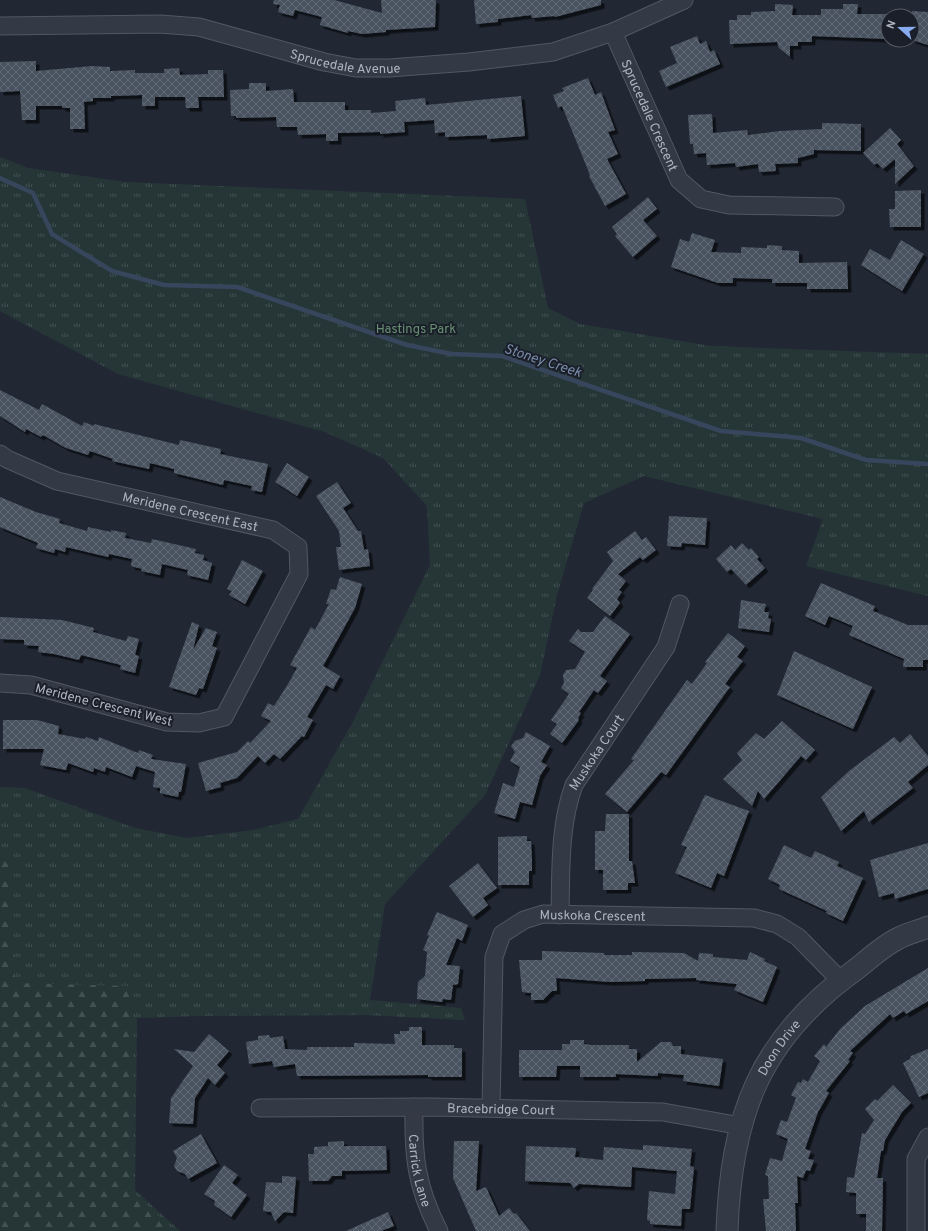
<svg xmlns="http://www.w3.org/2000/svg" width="928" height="1231" viewBox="0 0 928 1231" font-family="Overpass,sans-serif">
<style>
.grass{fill:url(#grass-tufts)}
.forest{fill:url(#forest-firs)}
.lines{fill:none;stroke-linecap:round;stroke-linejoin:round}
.stream{stroke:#37465c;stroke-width:4.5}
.building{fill:url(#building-cross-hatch);filter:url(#shadow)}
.minor-casing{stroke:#515863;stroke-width:19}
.tertiary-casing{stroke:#515863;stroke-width:23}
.minor{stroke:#343a45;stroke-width:17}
.tertiary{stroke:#343a45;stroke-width:21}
.labels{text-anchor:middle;stroke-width:4;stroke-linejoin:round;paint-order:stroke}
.street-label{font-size:13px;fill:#aeb5c2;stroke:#1a1f29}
.park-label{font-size:13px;fill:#689073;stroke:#1a1f29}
.water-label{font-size:14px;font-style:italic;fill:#788ba8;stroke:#1a1f29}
</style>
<defs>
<pattern id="grass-tufts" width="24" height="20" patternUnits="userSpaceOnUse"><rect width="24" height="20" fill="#263637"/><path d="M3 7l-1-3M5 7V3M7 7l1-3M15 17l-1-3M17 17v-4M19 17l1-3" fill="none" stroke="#435152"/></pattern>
<pattern id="forest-firs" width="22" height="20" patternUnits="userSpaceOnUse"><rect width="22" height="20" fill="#263637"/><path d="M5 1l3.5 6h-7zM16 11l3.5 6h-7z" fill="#435152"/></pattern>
<pattern id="building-cross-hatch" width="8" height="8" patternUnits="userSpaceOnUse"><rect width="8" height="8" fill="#495260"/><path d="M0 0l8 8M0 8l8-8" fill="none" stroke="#616975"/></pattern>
<filter id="shadow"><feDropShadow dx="3.5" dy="3.5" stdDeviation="0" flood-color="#0009"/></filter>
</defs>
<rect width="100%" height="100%" fill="#212834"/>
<path class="grass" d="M0,157L28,168L125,182L525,199L548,308L580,324L711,346L928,354V596L806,566L823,519L644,476L584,503L557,595L540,675L485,795L385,904L370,1000L461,1008L465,1020L365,1015L200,1016L137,1018L135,1190L180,1231H0V787L25,788L135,828L187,838L254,830L298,819L353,722L430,565L427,506L383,458L325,432L118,374L0,311Z"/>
<path class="forest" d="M0,852L7,855L15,983L132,986L133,1192L175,1231H1L4,1091L0,1090Z"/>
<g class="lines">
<path class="stream" d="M0,178L33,193L52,234L112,271L164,285L237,287L407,345L452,354L502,356L721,431L801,438L866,460L928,464"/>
</g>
<g class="building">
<path d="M274,0H334L382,13L381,0H436L435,27L386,30V32L362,34L348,31V33L320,25L322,17L295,10L293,16L278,12L280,5L273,4Z"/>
<path d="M474,0H601V5L555,17L554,16L532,18L531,15L498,19V22L476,24Z"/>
<path d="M775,4L793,5L792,15H821V9H843V4H858L857,14H888V39L812,36V42H798V46H790V57L779,48L777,42L730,44L729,20H737V15H751V12L775,11Z"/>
<path d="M912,11L928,12V45L912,40Z"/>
<path d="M697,36L700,44L706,41L710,52L714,50L720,64L666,87L659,71L677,63L670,47Z"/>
<path d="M36,61V71L92,66L110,67V71L135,70V73H164V69L179,68L180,75L208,74V70H223L224,97H198L199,108H186L185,97H155V106H142V95L111,96V98H93V101L84,102L85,129H70V108H62V106H36V120H22L20,91L0,92V62Z"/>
<path d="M588,78L595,95L601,92L615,130L608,132L618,154L607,159L626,194L605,206L589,176L590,175L562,106L558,108L553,95L564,91L562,88Z"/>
<path d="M249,83H266V91L293,89L294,102H345V110H371V113L396,111L395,101L425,98L426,105L521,96L525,136L487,139V135L445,137V132L435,133L434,120L404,122L405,132L380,134V132L338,133V141H326V134L298,135L297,127H277L276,117L236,118V116H231L230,90L249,89Z"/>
<path d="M712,114L713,133L747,130L748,135L780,131L822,129V123L861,124V151L814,150V154L798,158V163L775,164L776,171L759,172L758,164L736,167L735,163L707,165L706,153L694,154L693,144H690L688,115Z"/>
<path d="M890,128L901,140L897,144L914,166L895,184V159L883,169L877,163L874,165L863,153Z"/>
<path d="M921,190V227H890L889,209H895V191Z"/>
<path d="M648,197L657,209L643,220L657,236L633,257L615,236L617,234L612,227Z"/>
<path d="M692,233L715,240L711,252L741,253V247L767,248V245L782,246V250L799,251V263L847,262L848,289H807V283H772V279L733,278V283H718L671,267L680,239L689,242Z"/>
<path d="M901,240L924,254L902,291L861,265L870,249L890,260Z"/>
<path d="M0,390L39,410L42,404L82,426L84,422L94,426V424L179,445L180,440L221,449L220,454L268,464L262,492L251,490L252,486L224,480L223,485L174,473V469L150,463L149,469L112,461L113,459L90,451L88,455L66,448L43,435L41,437L26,429L25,432L0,416Z"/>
<path d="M287,463L309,477L297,496L275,482Z"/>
<path d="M337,482L351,503L343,508L358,531H361L364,550L368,549L370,566L339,570L336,547H341L339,531L316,496Z"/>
<path d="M0,497L36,512L60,519L59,523L87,531L88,527L111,532V530L126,533L125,538L151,543L152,539L196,549L195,553L204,555L203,560L212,563L208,580L187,575L188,570L162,564L160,575L141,571L142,569L131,566L132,559L109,554L108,557L66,547L65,552L55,549L54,553L36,548L38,543L0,527Z"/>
<path d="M669,516L707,518L705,545L682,543L681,547L667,546Z"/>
<path d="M635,531L642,540L646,537L656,550L643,560L640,557L618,574L626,581L619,590L622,592L617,599L620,603L610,616L587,598L593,590L592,589L613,561L607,552Z"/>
<path d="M742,543L749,550L751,548L759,557L757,559L765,568L746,585L731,569L727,572L716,559L731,545L735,550Z"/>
<path d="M242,560L263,571L245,604L229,595L232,591L227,589Z"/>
<path d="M340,577L362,584L355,608L323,666L340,676L333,689L326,685L320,695L307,717L313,720L304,737L302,736L280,759L274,754L265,763L258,756L237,778L220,783L221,787L206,791L198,763L237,752L248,741L250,743L271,721L261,716L268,703L274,706L288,684L297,668L290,665L311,627L315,630L329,604H326L331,589L336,590Z"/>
<path d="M821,583L875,606L873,611L908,625H928V660H923V667H903L904,659L849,635L853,626L829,616L825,625L805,616Z"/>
<path d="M741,600L766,604L764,612H769L768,618L771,619L769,632L738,628Z"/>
<path d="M605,616L630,634L600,676L607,681L598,693L594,690L579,712L581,713L578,718L579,720L562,743L550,734L557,724L551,720L569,694L561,688L564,683L563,675L566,670L575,669L585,652L569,641L578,629L581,632H593Z"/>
<path d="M0,617L62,620L94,628L93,632L126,641L128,636L139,639L135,655L139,656L135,673L120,669L121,665L81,655L79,660L54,654L38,652L39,646L24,645V640L0,639Z"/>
<path d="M192,622L199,625L193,650L206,628L217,632L212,646L217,648L203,689L199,688L196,695L169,687Z"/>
<path d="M728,633L745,646L737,657L743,661L731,676L730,675L731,676L725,684L730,687L666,775L661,772L627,812L605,794L634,760L631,759L687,680L692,684L707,663L705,662Z"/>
<path d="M794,651L872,687L853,729L777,695Z"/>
<path d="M3,720H37L59,726L58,734L85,739L86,737L98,741L99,737L138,753L139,750L153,755L151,759L186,764L181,792H179L178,797L160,793V788L153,787L155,772L136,766L132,777L106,767L105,772L94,768L93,772L68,763L66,770L40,765L44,749H3Z"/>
<path d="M782,721L815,750L806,760L801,756L764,799L758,791L752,806L723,779L742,760L737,753L756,733L764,739Z"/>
<path d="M526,732L550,746L541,762L547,765L540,776L532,805L520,802L515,819L494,813L503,783L514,787L520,767L510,761L515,752L511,746L515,741L523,738Z"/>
<path d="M910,734L928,756V765L908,782L913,788L869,822L864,811L841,831L821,797L849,771L894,737L900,743Z"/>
<path d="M705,795L749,811L724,876L717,873L711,888L675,873L687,847L681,845Z"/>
<path d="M606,814H629V861H632L635,883H628V890H603V870H595V831H605Z"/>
<path d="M527,836V841H531L532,859V871H529V885H498V837Z"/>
<path d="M928,843V889L895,899L894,893L879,897L870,860Z"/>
<path d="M784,845L811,858L815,851L839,862L837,866L863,878L843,921L826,913L827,911L779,889L780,885L768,879Z"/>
<path d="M478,863L497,888L483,898L488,905L473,917L449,886Z"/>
<path d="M437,912L468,925L462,941L457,938L446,965L460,966L458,984L453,985L451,1000L443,999L442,1002L417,999L418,982L425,976L427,952L423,950L429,936L427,935Z"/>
<path d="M542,951L604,953V955H632V952L684,953L698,961L699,953L713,954V957L747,960L750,952L765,959L764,961L777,967L763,1002L734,990L737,984L696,980V978L645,979V981L610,982L556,978L557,991H552L543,1000H531V993L522,992L519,960H542Z"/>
<path d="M928,968V1001L906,1014L904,1011L893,1018L890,1014L850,1051L853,1053L848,1060L850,1061L826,1091L829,1093L818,1112L805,1149L811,1151L808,1159L814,1160L810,1171L806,1170L803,1178L797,1176L798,1203H795L796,1231H766L763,1199H769L768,1176L765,1175L770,1158L782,1161L788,1139L776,1134L781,1120L787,1122L796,1098L791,1095L798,1082L801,1083L803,1079L808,1082L820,1061L814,1056L824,1044L826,1047L840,1029L865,1006Z"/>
<path d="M409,1027H422V1045H454V1048H462V1077H428V1075L297,1076L295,1064L274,1067L272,1061L249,1064L246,1042L258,1040V1036L269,1035L270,1038L283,1036L285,1049L307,1050V1047H354V1043L395,1044L394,1034H400V1031H409Z"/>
<path d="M209,1034L229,1051L217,1065L225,1073L215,1085L208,1078L195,1098L193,1124L169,1123L171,1098L193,1066L174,1049L194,1052Z"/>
<path d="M570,1040H584V1044L592,1045H629V1049H637V1062L661,1042H671L673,1046H681V1054L723,1059L719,1086L683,1081L684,1075L658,1073V1076L616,1074V1077H580V1066H557L556,1077H519V1050H562V1044H570Z"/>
<path d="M928,1049V1093L919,1097L903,1063L910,1059L911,1056Z"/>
<path d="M893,1085L911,1103L902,1112L885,1140L883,1151H881L877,1178H883L882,1231H866V1214H856V1193L846,1192L847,1177L854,1178L862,1133L865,1134L874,1120L865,1109L875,1099L877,1101Z"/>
<path d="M201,1134L217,1163L188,1179L185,1174L177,1171L174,1166L177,1158L173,1151Z"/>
<path d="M344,1141V1146H386L387,1170L342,1171V1176H332L328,1181H309L308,1154H314V1147L328,1146V1142Z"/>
<path d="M454,1141H479L476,1191L486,1187L499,1216L509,1208L514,1214L516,1213L530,1231H476L453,1178Z"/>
<path d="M643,1145L692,1149L690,1166L694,1167L690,1209H682L681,1226L650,1224V1221L647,1220L649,1191L675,1194L677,1171L632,1167L631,1187L579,1184L574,1188L570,1183L525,1181L526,1146L576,1148L575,1157L603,1160L604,1147L643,1150Z"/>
<path d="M224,1165L238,1175L232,1183L247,1195L231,1217L214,1205L215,1201L204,1194Z"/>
<path d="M282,1176L296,1177L293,1213L284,1212L275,1221L271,1212L263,1211L266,1182L282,1183Z"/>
<path d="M388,1212L394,1226L381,1231H346Z"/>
</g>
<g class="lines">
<g class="minor-casing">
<g id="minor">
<path id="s1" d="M0,26L160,24L199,27L324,62L356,68H389L469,62L553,52L613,32L684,0"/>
<path id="s2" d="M613,32L679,180L701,199L729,205L835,207"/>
<path id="s3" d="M0,454L7,459L57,481L273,530L298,547L299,574L224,717L199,723L167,722L31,685L0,683"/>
<path id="s4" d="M560,915C561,872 559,825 574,785L666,647L680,604"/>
<path id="s5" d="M414,1107C413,1156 416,1186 439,1231"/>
<path id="s6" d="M260,1108L431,1107L663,1112L741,1126"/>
<path id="s7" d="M491,1108L494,957L502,934L524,920L543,914L754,918L777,924L798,937L840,980"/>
<path d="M916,1231V1159L928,1137"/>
</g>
</g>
<g class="tertiary-casing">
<g id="tertiary">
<path id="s8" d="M727,1231C731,1116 759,1039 855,970C869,959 884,945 899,938C908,933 919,931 928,927"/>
</g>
</g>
<use href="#minor" class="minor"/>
<use href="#tertiary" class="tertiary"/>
</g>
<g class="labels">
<g class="street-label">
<text dy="5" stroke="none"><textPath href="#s1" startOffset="350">Sprucedale Avenue</textPath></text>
<text dy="5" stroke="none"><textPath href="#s2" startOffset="91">Sprucedale Crescent</textPath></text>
<text dy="5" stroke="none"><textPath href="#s3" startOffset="200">Meridene Crescent East</textPath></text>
<text transform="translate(104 704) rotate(14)" y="5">Meridene Crescent West</text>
<text dy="5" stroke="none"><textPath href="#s4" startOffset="171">Muskoka Court</textPath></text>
<text dy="5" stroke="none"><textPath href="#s7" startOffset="271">Muskoka Crescent</textPath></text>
<text dy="5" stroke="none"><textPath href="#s8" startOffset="194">Doon Drive</textPath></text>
<text dy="5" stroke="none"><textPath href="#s6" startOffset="241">Bracebridge Court</textPath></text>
<text dy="5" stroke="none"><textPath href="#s5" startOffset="64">Carrick Lane</textPath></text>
</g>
<g class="park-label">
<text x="416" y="333">Hastings Park</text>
</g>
<g class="water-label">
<text transform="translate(543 360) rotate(18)" y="5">Stoney Creek</text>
</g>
</g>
<g transform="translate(900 28) rotate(291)"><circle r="19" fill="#1a1f29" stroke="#555b66"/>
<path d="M0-3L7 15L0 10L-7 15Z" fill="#87abee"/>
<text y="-6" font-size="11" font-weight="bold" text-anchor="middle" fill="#aeb5c2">N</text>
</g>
</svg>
